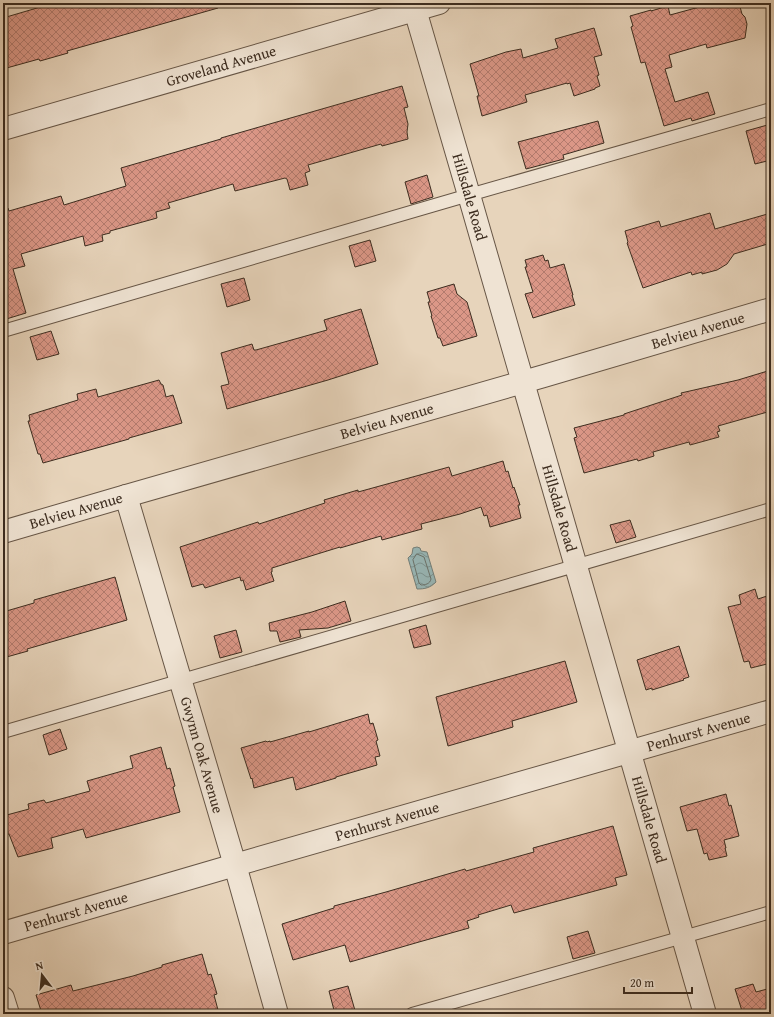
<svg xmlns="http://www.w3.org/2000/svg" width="774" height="1017" viewBox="0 0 774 1017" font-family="'Gentium Book Plus',serif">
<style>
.water{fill:url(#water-waves);stroke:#737f7a}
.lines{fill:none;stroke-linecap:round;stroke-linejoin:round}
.shore{stroke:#6a726b;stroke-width:1}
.building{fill:url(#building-cross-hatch);stroke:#3c2c1f}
.service-casing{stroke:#675646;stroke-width:14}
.minor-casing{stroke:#675646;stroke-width:24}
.tertiary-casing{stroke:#675646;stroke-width:24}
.service{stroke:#efe3d3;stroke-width:12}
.minor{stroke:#efe3d3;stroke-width:22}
.tertiary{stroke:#efe3d3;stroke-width:22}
.labels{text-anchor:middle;stroke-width:4;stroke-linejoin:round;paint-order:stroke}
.street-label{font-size:15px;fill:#3c2c1f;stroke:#efe3d3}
</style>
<defs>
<pattern id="water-waves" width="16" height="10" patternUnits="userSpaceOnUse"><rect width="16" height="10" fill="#98b7b7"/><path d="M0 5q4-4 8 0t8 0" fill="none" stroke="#7d9594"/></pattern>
<pattern id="building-cross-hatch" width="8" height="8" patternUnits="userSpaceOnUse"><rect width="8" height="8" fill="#db9787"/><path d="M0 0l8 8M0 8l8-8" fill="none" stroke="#b37b6e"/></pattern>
</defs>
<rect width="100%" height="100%" fill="#e7d4bb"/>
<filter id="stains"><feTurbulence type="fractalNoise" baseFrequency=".005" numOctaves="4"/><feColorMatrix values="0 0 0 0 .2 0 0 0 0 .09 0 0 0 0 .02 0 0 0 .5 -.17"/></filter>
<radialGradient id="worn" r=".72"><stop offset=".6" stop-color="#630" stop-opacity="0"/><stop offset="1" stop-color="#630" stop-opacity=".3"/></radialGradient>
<path class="water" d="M417,547L420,548L421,551L427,552L436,582C430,588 425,589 417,589L408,558L412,554L413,548Z"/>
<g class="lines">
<path class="shore" d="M417,554L424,557L431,579C430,584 425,585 421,585L419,583L413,560Z"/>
</g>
<g class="building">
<path d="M54,3H217L218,8L67,51L68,53L40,61L39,59L3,69V18Z"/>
<path d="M714,3H739L742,14L745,17L747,24L745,38L707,48L706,44L669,55L672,67L665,69L675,102L708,92L715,114L692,121L691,118L664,126L645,62L641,63L631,27L633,26L630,16L651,10V11L668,6L670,15Z"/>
<path d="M594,28L602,55L594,57L599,75L597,76L600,86L595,88V89L574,96L570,83L567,84V83L525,95L527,102L482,116L477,96H479L470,64L506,52L521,49L523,58L558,48L555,39Z"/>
<path d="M402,86L408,107L404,108L408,124L407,132L408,139L382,146L381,144L308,165L310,171L305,173L308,185L290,190L287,179L285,178L235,191L233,184L168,203L170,208L156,212L157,218L110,231V233L102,235L103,241L85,246L83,236L21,254L25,266L13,269L26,313L3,320V209L8,208L9,211L61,196L64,205L126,186L121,168L221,139V138Z"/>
<path d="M598,121L604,143L563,155L564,159L526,169L518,142Z"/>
<path d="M771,124V160L755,164L746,131Z"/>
<path d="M427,175L433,197L411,204L405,182Z"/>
<path d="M710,213L715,229L771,213V243L734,254L727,264L717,270L702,274V272L692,275L691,272L643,288L627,243L628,242L625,231L659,221L661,227Z"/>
<path d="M370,240L376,261L355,267L349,246Z"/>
<path d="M543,255L545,261L548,260L550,268L564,264L573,295H572L575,305L533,318L525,294L533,292L525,267H527L525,260Z"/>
<path d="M244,278L250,300L227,307L221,284Z"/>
<path d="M454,284L457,294L467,302L477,336L443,346L440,338H438L431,316H432L428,302H430L427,292Z"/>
<path d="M361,309L378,364L328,380L227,409L221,386L229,384L221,353L252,344L254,350H256L327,330L324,320Z"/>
<path d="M51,331L59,354L37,360L30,337Z"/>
<path d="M771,370V411L718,426L720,431L717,432L719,437L690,445L689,442L653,452L654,456L638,461L637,459L584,473L574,438L577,437L574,428L624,415V414L682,395L681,393L738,380Z"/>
<path d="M159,380L161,384L163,385L166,397L173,395L182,423L129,438V439L43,463L40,454H38L28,421H30L29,415L78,400L77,394L96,389L98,397Z"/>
<path d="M503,461L506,472L508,471L513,488L514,487L520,505H518L521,518L490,527L487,515L484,516L481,507L460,514L421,524L422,529L382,540L381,536L340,548V547L272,568V572H271L274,581L246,590L243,580L241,581L240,577L205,588L203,584L192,587L180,547L258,522L259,524L325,503L324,500L358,490V492L449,467L452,476Z"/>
<path d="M630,520L636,537L616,543L610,525Z"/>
<path d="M115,577L127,620L27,649L28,651L3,658V612L34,603V600Z"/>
<path d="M755,589L758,599L767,596L771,610V663L751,668L749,661L744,662L728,607L741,604L739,595Z"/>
<path d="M345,601L351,621L328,628L299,630L301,637L280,642L277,631H270L269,623L312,612Z"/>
<path d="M426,625L431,644L414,648L409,630Z"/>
<path d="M236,630L242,652L220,658L214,636Z"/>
<path d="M679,646L689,677L683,679L684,680L652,690V688L646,690L637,660Z"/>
<path d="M565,661L577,702L512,721L513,727L479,737L448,746L436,697Z"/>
<path d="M368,714L370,724L373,723L378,740L376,741L380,756L375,757L377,765L336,777V778L296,790L293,777L254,788L252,778L251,779L241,748L266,741L267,742L270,741V742L309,731V732Z"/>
<path d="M60,729L67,749L49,755L43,735Z"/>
<path d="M161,747L167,769L170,768L175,786L173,787L180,812L86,838L83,829L51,838L53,848L18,857L9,834H7L3,816L29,809L28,804L44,800L46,803L90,791L87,781L133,768L130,756Z"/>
<path d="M726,794L729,806L731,805L739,836L724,840L726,848H725L727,856L709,860L707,853L704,854L697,829L687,831L680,807Z"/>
<path d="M613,826L627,875L615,878L617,885L514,913L511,905L478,915L479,917L467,921L469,928L419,942L350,962L345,945L293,960L282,924L334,908V906L386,892L465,869L466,871L534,852L533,848Z"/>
<path d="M588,931L595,953L573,959L567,937Z"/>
<path d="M202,954L208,975L211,974L217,994L214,995L218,1010L200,1014H42L36,995L71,985L73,991L133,976L162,967V965Z"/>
<path d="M753,984L756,992L771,988V1014H743L735,989Z"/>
<path d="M348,986L356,1014H335L329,991Z"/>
</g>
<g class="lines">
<g class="service-casing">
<g id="service">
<path d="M3,331L469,195L771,109"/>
<path d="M3,732L771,509"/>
<path d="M412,1014L771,912"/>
</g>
</g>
<g class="minor-casing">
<g id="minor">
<path id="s1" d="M3,129L439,3"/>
<path id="s2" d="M3,532L126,496"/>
<path id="s3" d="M3,933L235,865L771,711"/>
<path d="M3,998L8,1014"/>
</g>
</g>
<g class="tertiary-casing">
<g id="tertiary">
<path id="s4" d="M413,3L469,195L705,1014"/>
<path id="s5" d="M277,1014L235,865L126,496L544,376L771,309"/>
</g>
</g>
<use href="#service" class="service"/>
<use href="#minor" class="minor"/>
<use href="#tertiary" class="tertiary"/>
</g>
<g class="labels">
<g class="street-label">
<text dy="5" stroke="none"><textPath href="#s1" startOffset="227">Groveland Avenue</textPath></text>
<text dy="5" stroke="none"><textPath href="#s4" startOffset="202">Hillsdale Road</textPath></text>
<text dy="5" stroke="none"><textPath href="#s5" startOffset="1135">Belvieu Avenue</textPath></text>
<text dy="5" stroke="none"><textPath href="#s5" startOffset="811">Belvieu Avenue</textPath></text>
<text dy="5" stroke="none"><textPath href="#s4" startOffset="526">Hillsdale Road</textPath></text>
<text dy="5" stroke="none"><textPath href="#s2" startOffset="76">Belvieu Avenue</textPath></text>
<text dy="5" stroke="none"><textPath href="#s3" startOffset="724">Penhurst Avenue</textPath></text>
<text transform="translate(202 755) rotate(74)" y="5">Gwynn Oak Avenue</text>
<text dy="5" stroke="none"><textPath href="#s4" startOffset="850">Hillsdale Road</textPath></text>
<text dy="5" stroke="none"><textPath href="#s3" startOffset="400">Penhurst Avenue</textPath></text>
<text dy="5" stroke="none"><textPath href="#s3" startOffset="76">Penhurst Avenue</textPath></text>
</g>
</g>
<rect width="774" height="1017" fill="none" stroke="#e7d4bb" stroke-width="16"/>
<rect x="4" y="4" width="766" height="1009" fill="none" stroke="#3c2c1f" stroke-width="2"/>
<rect x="8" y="8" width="758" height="1001" fill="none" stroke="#3c2c1f"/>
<g transform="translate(42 975) rotate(344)" stroke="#efe3d3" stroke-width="3" paint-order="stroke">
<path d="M0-3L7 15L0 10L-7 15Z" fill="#3c2c1f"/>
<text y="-6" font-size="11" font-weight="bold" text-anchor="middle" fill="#3c2c1f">N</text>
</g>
<path d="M624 987v6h68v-6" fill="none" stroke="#3c2c1f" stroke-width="2"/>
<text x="630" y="987" font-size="12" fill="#3c2c1f" stroke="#efe3d3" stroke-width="3" paint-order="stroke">20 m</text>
<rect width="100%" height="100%" filter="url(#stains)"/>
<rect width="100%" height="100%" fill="url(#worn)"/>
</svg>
